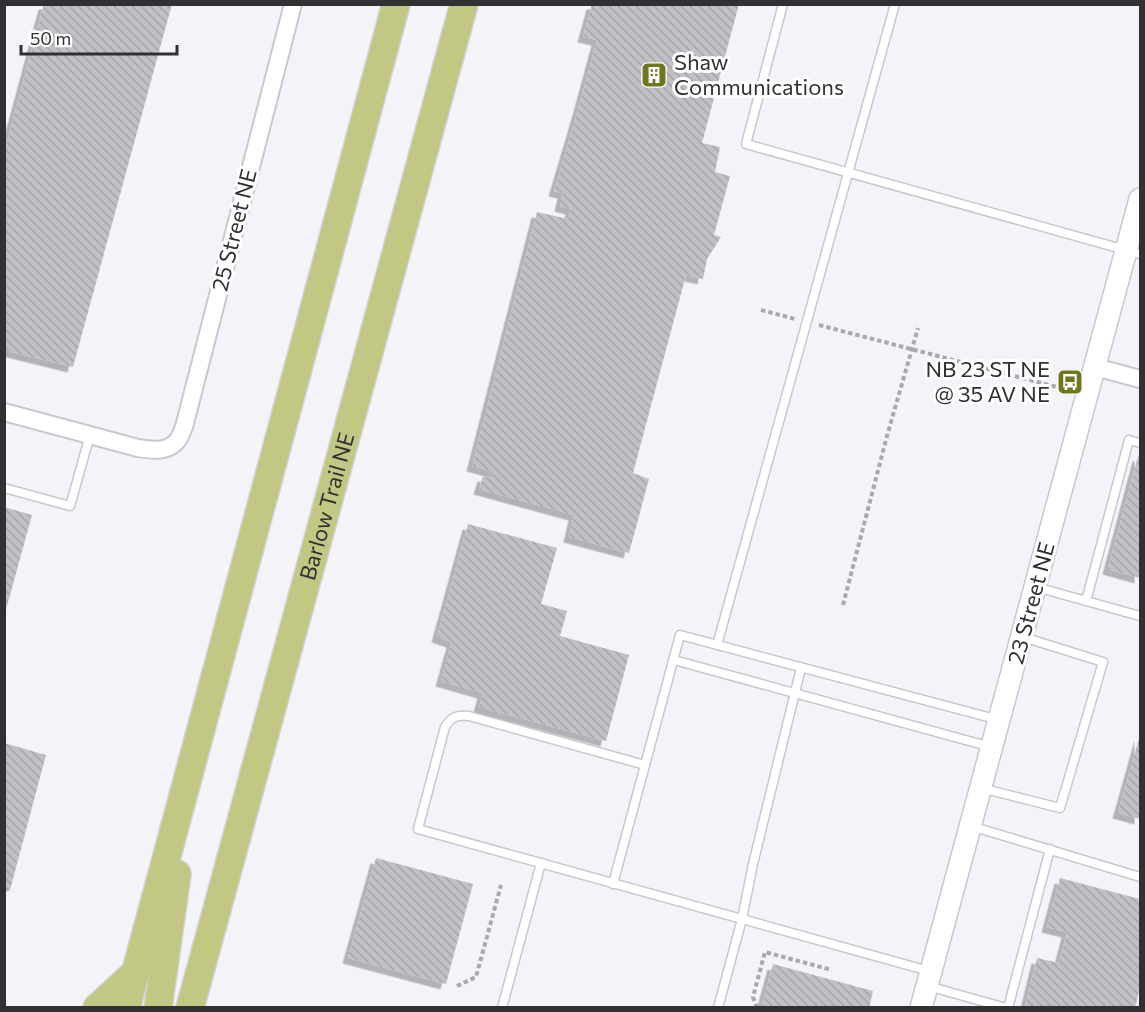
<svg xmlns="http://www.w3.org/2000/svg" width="1145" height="1012" viewBox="0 0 1145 1012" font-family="Commissioner,sans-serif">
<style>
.building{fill:url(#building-back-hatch);filter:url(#shadow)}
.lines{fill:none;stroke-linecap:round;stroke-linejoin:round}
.service-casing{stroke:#c9c8ce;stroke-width:11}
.minor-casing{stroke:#c9c8ce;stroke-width:20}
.tertiary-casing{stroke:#c9c8ce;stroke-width:24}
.primary-casing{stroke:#d2d2d2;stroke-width:30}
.path{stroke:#a8a8ad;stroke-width:4;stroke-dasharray:4.5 3;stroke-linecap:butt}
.service{stroke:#fff;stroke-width:8}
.minor{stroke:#fff;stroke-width:16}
.tertiary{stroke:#fff;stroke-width:21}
.primary{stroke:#c2c884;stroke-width:27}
.labels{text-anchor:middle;stroke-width:6;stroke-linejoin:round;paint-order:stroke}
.poi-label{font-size:22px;fill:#313133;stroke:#fff;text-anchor:start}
.street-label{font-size:22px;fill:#313133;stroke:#fff}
</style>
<defs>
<pattern id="building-back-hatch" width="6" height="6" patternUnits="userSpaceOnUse" patternTransform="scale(1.5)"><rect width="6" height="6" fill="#c0c0c6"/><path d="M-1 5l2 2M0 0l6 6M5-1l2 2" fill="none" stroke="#a5a5ab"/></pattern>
<filter id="shadow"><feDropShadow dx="-5.5" dy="5.5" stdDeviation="0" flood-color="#0004"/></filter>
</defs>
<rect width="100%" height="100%" fill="#f4f3fa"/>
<g class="building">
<path d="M44,4H172L73,367L4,350V153Z"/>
<path d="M592,4H739L702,143L720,147L715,172L730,176L714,235L721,237L707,259L703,279L686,275L633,473L649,479L629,553L569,537L574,515L479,489L483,476L492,478L494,472L472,466L537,212L568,219L571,209L560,206L563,193L554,191L578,110L597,40L583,37Z"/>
<path d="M1138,456H1140V578L1108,569Z"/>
<path d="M4,507L32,515L5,613H4Z"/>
<path d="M468,524L557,548L541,604L567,611L560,636L629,655L606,741L479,707L483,693L441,681L452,642L437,637Z"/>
<path d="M1140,735V819L1118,813Z"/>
<path d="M4,743L46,755L10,890L4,893Z"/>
<path d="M376,858L473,884L446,984L348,958Z"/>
<path d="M1060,878L1140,899V987L1135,1008L1025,1007L1037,958L1059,963L1067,932L1047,927Z"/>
<path d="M773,964L873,991L869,1008H761Z"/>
</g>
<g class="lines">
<g class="service-casing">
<g id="service">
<path d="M783,4L746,144L1140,254"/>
<path d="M4,488L70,506L90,435"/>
<path d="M1036,587L1140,616"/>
<path d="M1086,601L1129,440L1140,443"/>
<path d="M717,645L895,4"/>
<path d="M674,660L991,747"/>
<path d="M645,765L469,716C457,715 452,716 445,727L418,829L929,971"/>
<path d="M981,788L1060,808L1103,662L1023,637"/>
<path d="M971,826L1140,877"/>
<path d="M613,884L680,635L999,720"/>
<path d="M928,986L1006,1008"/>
<path d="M502,1008L541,863"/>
<path d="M718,1008L742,919L753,864L801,668"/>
<path d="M1008,1008L1050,849"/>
</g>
</g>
<g class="minor-casing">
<g id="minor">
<path d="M1095,367L1140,379"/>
<path d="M4,412L138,448C151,450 167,453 177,441C180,438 182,431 184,427L293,4"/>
</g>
</g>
<g class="tertiary-casing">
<path id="tertiary" d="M921,1008L1140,199"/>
</g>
<g class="primary-casing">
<g id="primary">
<path d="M97,1008L136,972"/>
<path d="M126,1008L396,4"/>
<path d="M158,1008L177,874"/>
<path id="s1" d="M190,1008L464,4"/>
</g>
</g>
<g class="path">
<path d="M761,310L795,319"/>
<path d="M819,325L1068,390"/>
<path d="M843,605L887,436L918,328"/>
<path d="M457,986L476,977L501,885"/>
<path d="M757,1008L753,997L765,952L832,970"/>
</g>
<use href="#service" class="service"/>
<use href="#minor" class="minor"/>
<use href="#tertiary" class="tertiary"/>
<use href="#primary" class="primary"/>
</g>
<defs>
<g id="building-square" transform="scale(1.35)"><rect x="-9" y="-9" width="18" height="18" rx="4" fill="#6f7620" stroke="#fff"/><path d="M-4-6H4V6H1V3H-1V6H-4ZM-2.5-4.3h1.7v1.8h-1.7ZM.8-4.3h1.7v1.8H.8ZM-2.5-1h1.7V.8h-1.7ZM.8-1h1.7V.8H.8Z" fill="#fff"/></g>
<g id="bus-square" transform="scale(1.35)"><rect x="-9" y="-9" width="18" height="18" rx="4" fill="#6f7620" stroke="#fff"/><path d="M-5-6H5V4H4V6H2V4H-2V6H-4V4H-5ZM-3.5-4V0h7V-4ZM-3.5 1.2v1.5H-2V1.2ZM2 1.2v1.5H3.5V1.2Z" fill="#fff"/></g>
</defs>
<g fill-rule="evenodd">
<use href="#building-square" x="654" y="75"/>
<use href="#bus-square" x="1070" y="382"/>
</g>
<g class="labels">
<g class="poi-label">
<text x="674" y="70">Shaw<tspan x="674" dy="25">Communications</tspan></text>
<text x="1050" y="377" text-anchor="end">NB 23 ST NE<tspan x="1050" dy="25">@ 35 AV NE</tspan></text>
</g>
<g class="street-label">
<text transform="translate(234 230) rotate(-76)" y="8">25 Street NE</text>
<text dy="8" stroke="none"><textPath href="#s1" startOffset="520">Barlow Trail NE</textPath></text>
<text transform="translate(1031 603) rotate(-75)" y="8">23 Street NE</text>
</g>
</g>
<rect width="1145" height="1012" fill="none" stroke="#313133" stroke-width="12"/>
<path d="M21 45v9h156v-9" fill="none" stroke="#313133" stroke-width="3"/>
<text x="30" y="45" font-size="18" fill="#313133" stroke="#ffffff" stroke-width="4.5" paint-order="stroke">50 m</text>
</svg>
